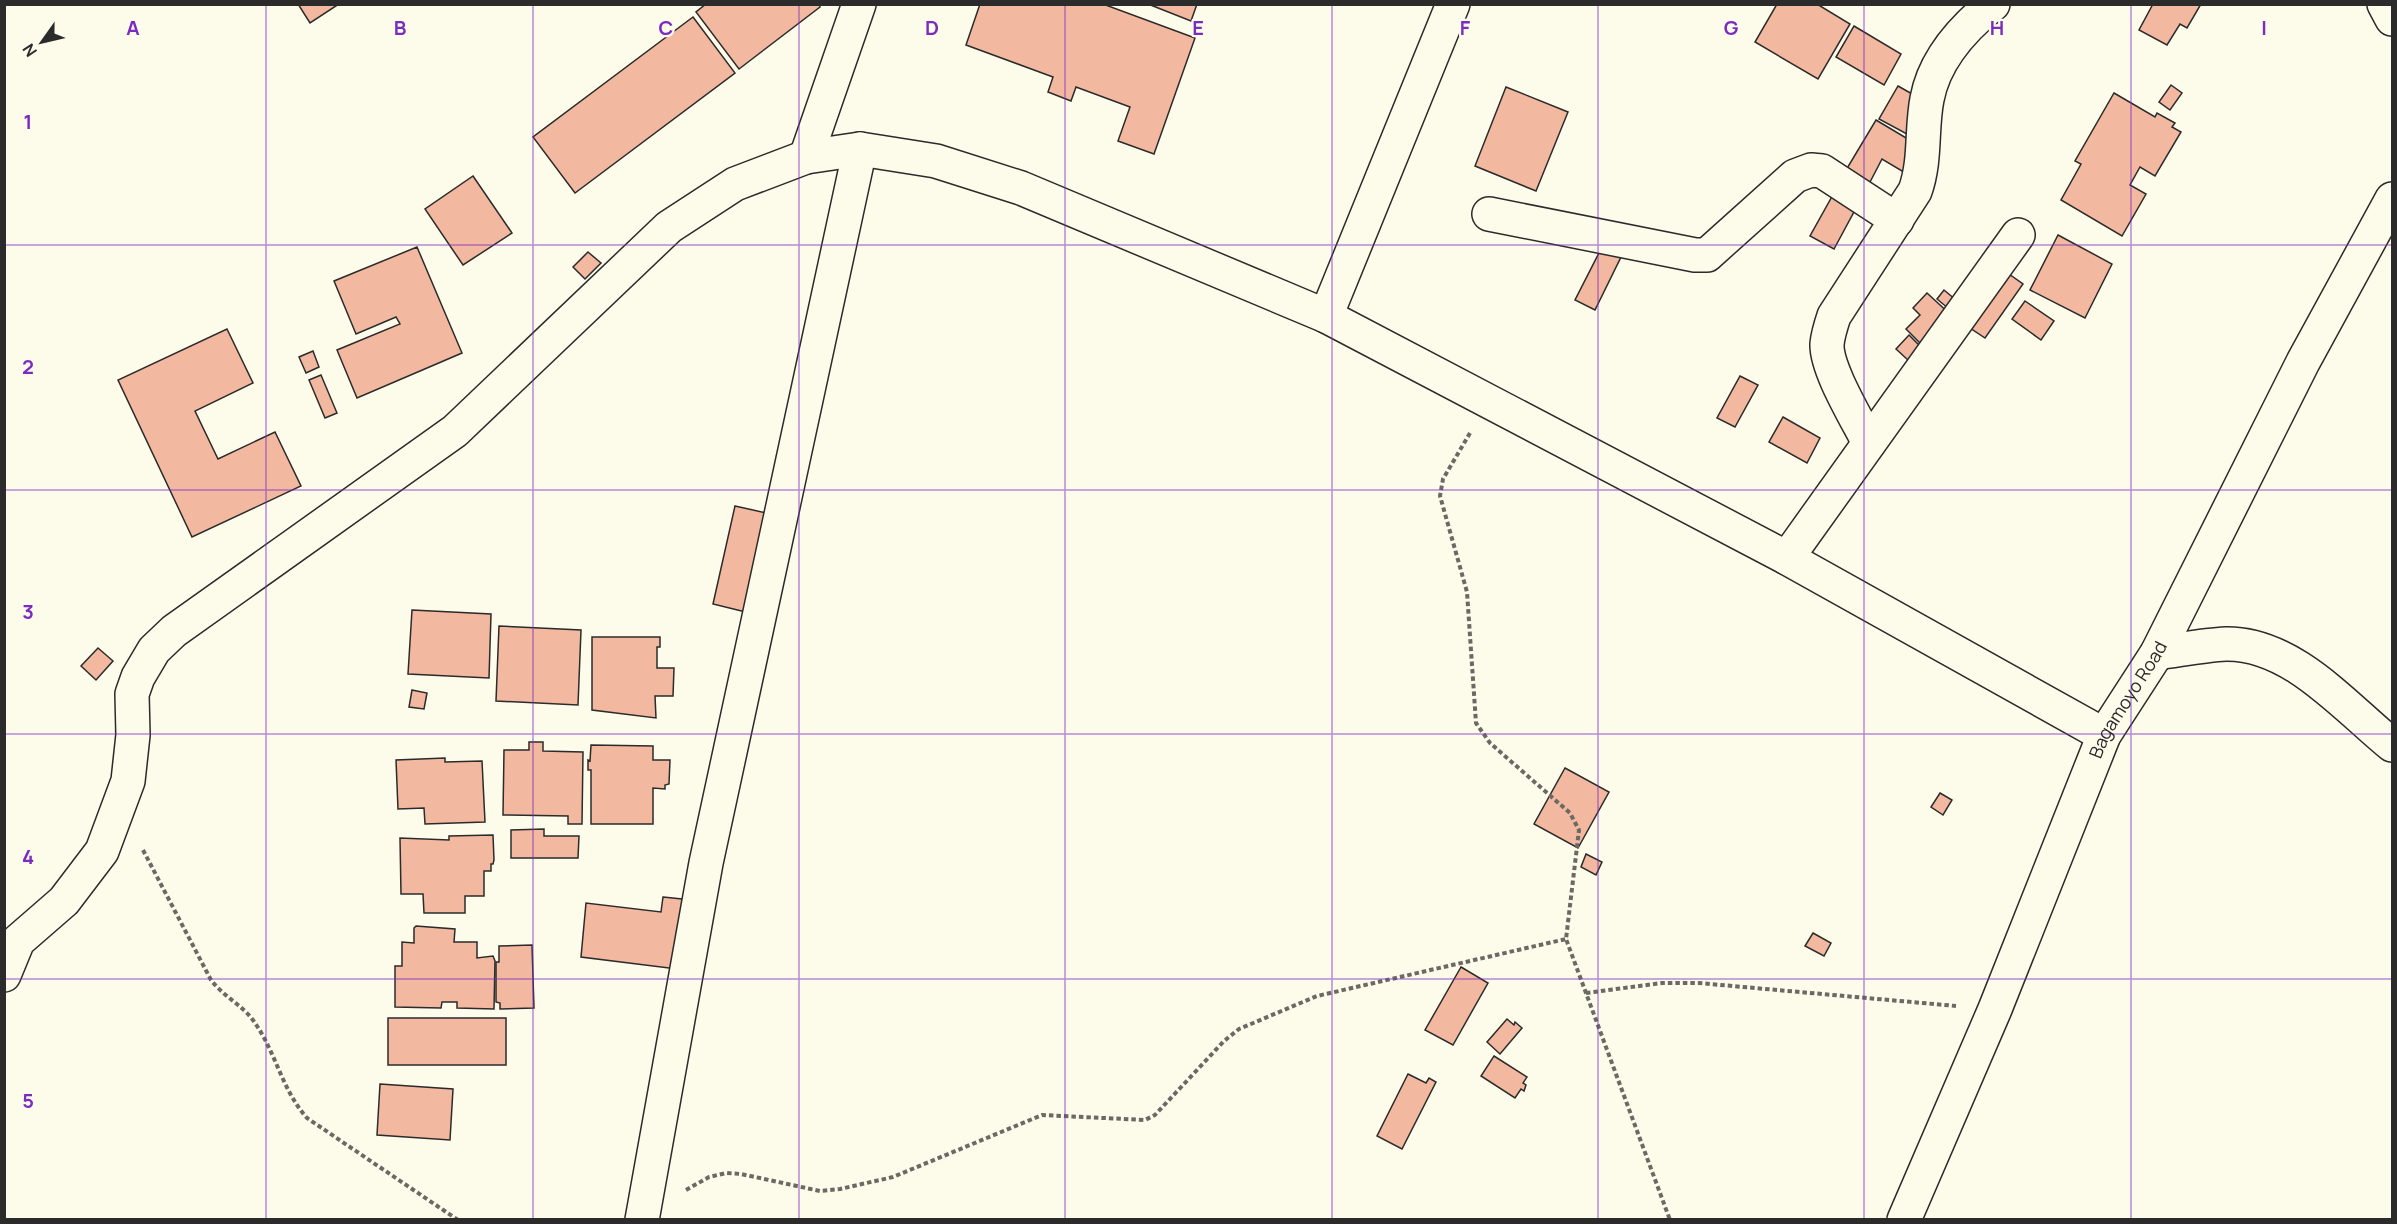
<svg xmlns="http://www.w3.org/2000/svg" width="2397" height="1224" viewBox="0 0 2397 1224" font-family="Manrope,sans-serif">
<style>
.building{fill:#f2b8a0;stroke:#2b2b2b;stroke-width:1.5}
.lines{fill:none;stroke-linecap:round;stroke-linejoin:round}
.minor-casing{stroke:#2b2b2b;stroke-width:36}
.trunk-casing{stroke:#2b2b2b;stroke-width:36}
.path{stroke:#6a6964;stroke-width:4;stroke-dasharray:4.5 3;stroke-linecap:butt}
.minor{stroke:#fdfbea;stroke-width:33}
.trunk{stroke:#fdfbea;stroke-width:33}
.grid{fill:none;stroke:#7b2cbf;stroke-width:1.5;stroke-opacity:0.55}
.labels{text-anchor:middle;stroke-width:4.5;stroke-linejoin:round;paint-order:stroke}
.street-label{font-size:18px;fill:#2b2b2b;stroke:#fdfbea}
.grid-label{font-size:20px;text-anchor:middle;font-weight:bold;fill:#7b2cbf;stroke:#fdfbea;stroke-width:4.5;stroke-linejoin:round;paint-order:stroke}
</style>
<rect width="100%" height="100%" fill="#fdfbea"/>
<g class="building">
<path d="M298,4H339L310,23Z"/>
<path d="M706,4H819L820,7L739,69L696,12Z"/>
<path d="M980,4H1103L1195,38L1154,154L1118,141L1130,107L1076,87L1071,101L1048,92L1053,77L966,45Z"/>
<path d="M1148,4H1197L1191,21Z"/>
<path d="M1777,4H1817L1850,24L1818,79L1755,42Z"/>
<path d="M2153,4H2201L2187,28L2180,24L2167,45L2139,30Z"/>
<path d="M693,17L735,73L575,193L533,137Z"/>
<path d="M1854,26L1901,54L1884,85L1836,57Z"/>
<path d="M2171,85L2182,93L2170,110L2159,102Z"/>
<path d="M1898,86L1937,108L1918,140L1879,119Z"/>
<path d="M1506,87L1568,112L1536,191L1475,166Z"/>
<path d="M2114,93L2155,117L2157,113L2175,123L2172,127L2181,132L2155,176L2140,167L2130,185L2146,194L2122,236L2061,200L2081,164L2075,161Z"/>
<path d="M1876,120L1923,148L1907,174L1882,159L1869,184L1846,170Z"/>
<path d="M473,176L512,233L463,265L425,209Z"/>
<path d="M1839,184L1862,197L1834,249L1810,236Z"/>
<path d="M2058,235L2112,264L2085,318L2030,290Z"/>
<path d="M417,247L462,353L357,398L337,350L400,324L396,317L356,334L334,281Z"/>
<path d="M1602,247L1621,257L1595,310L1575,300Z"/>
<path d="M588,252L601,263L585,279L573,267Z"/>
<path d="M1999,267L2023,284L1985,338L1961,322Z"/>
<path d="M1944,290L1956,300L1949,309L1937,299Z"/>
<path d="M1927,293L1952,316L1923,346L1906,329L1920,315L1913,308Z"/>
<path d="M2025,301L2054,321L2041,340L2012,319Z"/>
<path d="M227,329L253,383L195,411L218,459L275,432L301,486L192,537L118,380Z"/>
<path d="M1909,335L1921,347L1908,360L1896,349Z"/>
<path d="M313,351L319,367L306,373L299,357Z"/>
<path d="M321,375L337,413L325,418L309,380Z"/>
<path d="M1740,376L1758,385L1735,427L1717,418Z"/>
<path d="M1783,417L1820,438L1807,463L1769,442Z"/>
<path d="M735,506L780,516L758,615L713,604Z"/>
<path d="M412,610L491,614L489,678L408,674Z"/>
<path d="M499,626L581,630L578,705L496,701Z"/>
<path d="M592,637H660V647H657V668H674L673,696H655L656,718L592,710Z"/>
<path d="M98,648L113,661L96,680L81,666Z"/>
<path d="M412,690L427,693L424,709L409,707Z"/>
<path d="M529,742H543V751L583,752L582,824H568V816L503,815L504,750H529Z"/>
<path d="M591,745L653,746V760H670L669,784L665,785V789L653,788V824H591V770H588V760L590,761Z"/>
<path d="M445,758V762L482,761L485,822L425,824L424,808L398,809L396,760Z"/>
<path d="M1565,768L1609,792L1578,848L1534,824Z"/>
<path d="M1940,793L1952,800L1943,815L1931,807Z"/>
<path d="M544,829V836H579L578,858H511V830Z"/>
<path d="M493,835L494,860L493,864H491V871H484V896H465V913H424L423,894H401L400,838L449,840V836Z"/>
<path d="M1586,854L1602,862L1596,875L1581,867Z"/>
<path d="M663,897L701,901L693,971L581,957L586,903L661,912Z"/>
<path d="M416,926L455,929L454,942H477V958L493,956L495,961L494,1009L457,1008V1002H442L441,1008L395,1007V966H402V942L414,943V928Z"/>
<path d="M1813,933L1831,943L1824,956L1805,946Z"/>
<path d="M532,945L534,1008L500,1009V1003L496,1002V962H499V946Z"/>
<path d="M1461,967L1488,983L1453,1045L1425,1030Z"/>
<rect x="388" y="1018" width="118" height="47"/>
<path d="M1507,1019L1514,1025L1515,1022L1522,1028L1500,1054L1487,1042Z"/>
<path d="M1494,1056L1527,1077L1523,1083L1526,1085L1524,1091L1521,1089L1515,1098L1481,1076Z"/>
<path d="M1408,1074L1426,1083L1429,1078L1436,1082L1402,1149L1377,1136Z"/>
<path d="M380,1084L453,1089L450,1140L377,1135Z"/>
</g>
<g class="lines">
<g class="minor-casing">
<g id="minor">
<path d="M2384,4L2392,19"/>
<path d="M806,157L859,4"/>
<path d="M1489,214L1695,255H1707L1795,176L1811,170L1822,171L1897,220"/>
<path d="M1326,316L1453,4"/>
<path d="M1869,443C1857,419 1826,369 1827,344C1828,334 1831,325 1834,316L1915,191C1926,161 1921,129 1927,99C1934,61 1963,28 1993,4"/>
<path d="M1787,558L2018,235"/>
<path d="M2157,653C2180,650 2203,645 2226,644C2292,643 2345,707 2392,745"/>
<path d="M4,975L18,941L64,901L102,851L128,781L133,735L132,694L138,677L154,650L174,631L455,431L669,227L735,184L806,157L860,149L936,161L1021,188L1326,316L1787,558L2104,735"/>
<path d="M642,1220L706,863L860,149"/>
</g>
</g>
<g class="trunk-casing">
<g id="trunk">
<path id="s1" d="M1904,1220L1995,1009L2104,735L2157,653L2303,362L2392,199"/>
</g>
</g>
<g class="path">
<path d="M1470,433L1443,479L1440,496L1467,592L1476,723L1490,743L1570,813L1579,830L1566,939L1670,1220"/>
<path d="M143,850L211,980C224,997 244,1006 255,1023C276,1053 282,1090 307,1118L458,1220"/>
<path d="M1586,993L1662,983H1699L1956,1006"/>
<path d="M686,1190L709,1177L726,1173L741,1174L820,1191L840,1189L893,1177L1042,1115L1145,1120L1155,1115L1224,1041L1239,1029L1317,996L1566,939"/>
</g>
<use href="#minor" class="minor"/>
<use href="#trunk" class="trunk"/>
</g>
<path class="grid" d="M266,4V1220M533,4V1220M799,4V1220M1065,4V1220M1332,4V1220M1598,4V1220M1864,4V1220M2131,4V1220M4,245H2392M4,490H2392M4,734H2392M4,979H2392"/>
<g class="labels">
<g class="street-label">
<text dy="6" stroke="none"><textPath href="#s1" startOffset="567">Bagamoyo Road</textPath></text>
</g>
</g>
<g class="grid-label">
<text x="133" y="35">A</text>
<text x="400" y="35">B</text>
<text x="666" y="35">C</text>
<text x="932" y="35">D</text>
<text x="1198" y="35">E</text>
<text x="1465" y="35">F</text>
<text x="1731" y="35">G</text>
<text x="1997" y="35">H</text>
<text x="2264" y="35">I</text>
<text x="28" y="129">1</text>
<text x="28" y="374">2</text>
<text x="28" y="619">3</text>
<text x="28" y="864">4</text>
<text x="28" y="1108">5</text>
</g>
<rect width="2397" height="1224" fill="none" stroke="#2b2b2b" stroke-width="12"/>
<g transform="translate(42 42) rotate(236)" stroke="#fdfbea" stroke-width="4.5" paint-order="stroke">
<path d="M0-4.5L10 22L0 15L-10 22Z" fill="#2b2b2b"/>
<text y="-9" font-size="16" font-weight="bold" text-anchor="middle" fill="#2b2b2b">N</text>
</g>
</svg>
